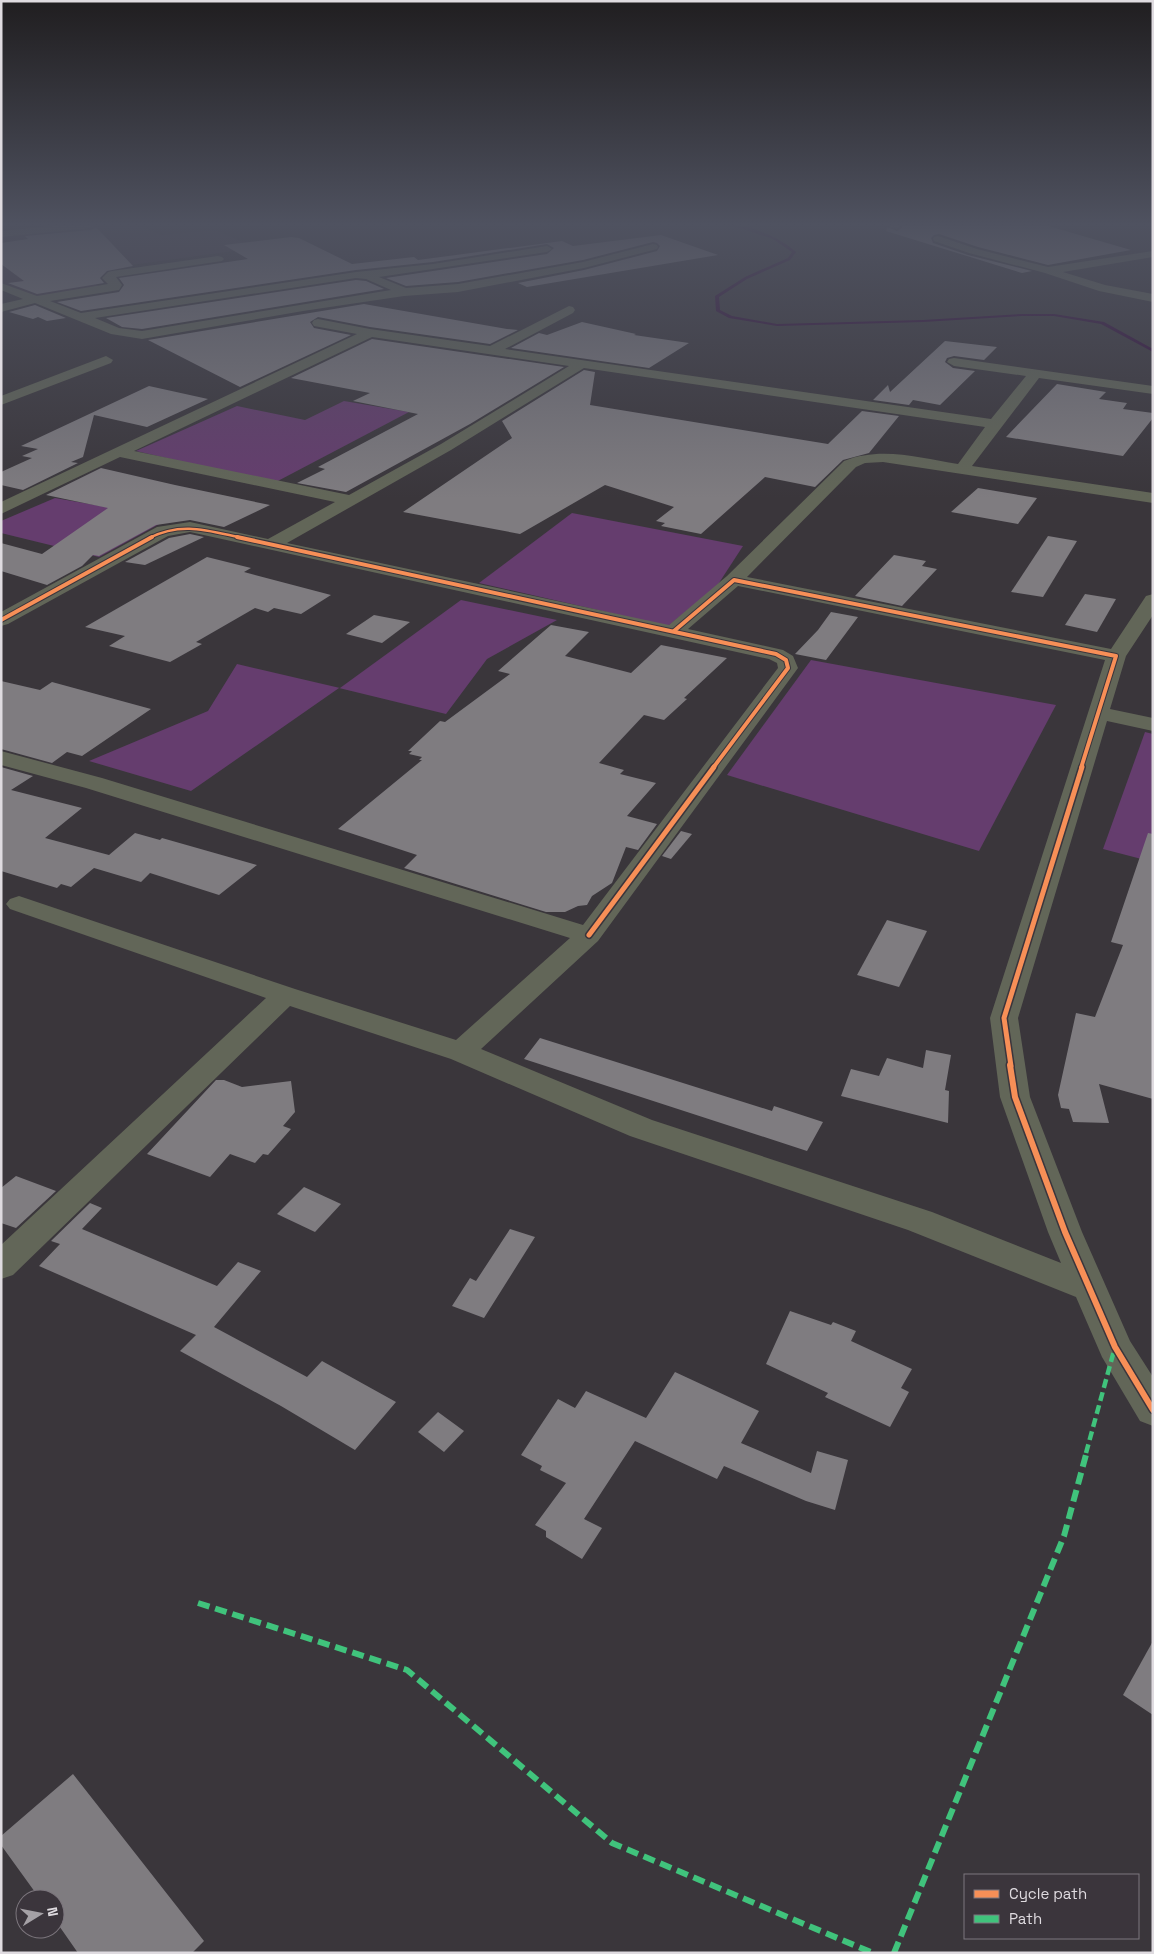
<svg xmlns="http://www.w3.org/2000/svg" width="1154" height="1954" viewBox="0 0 1154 1954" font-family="'Space Grotesk',sans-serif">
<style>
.built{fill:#453c47}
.green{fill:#653d6e}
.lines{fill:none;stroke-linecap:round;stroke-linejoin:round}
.stream{fill:#320b3a;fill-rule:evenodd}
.building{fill:#7f7c80}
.minor{fill:#626658;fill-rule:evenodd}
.quiet-far1{stroke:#40c37c;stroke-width:4.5;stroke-dasharray:9 4.5;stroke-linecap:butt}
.quiet{stroke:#40c37c;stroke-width:6;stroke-dasharray:12 6;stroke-linecap:butt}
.cycleway-far3-casing{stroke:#3b353c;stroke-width:4.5}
.cycleway-far2-casing{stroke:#3b353c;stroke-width:6}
.cycleway-far1-casing{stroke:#3b353c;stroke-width:8}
.cycleway-casing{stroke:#3b353c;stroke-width:9}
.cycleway-far3{stroke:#f78f57;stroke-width:2.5}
.cycleway-far2{stroke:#f78f57;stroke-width:4}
.cycleway-far1{stroke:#f78f57;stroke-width:5}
.cycleway{stroke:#f78f57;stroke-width:6}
</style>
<rect width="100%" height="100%" fill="#3a363b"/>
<path class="built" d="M102,225H137L162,235L216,230L256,248L80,272L101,288L35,298L1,283V236Z"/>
<g class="green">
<path d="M344,401L409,412L274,483L136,451L237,406L305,420Z"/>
<path d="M55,498L170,518L99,557L1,533V521Z"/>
<path d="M572,513L743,546L717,586L668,626L479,583Z"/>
<path d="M461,600L557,620L487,659L446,714L339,688L191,791L89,761L208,711L237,664L340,688Z"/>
<path d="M811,660L1056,705L979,851L727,775Z"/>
<path d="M1145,732L1153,734V862L1103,849Z"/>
</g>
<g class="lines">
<path class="stream" d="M723,225C748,223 777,236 796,252L790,260L747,279L719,297L720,310L732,316L777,324L923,320L1022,314H1054L1104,322L1153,349V352L1101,324L1054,316H1022L923,322L777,326L729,318L716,311L715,296L745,277L788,258L792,252L773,239L740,228Z"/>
</g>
<g class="building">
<path d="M902,225H1045L1131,250L1048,265L978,247L939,234L934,235L931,238L933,243L968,255L1032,271L1022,273L886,231L887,227L897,231L902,228Z"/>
<path d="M96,227L133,266L107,271L100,278L104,283L37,294L8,283L24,281L1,264V243L28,239L25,236L91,230Z"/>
<path d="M661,235L718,255L527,287L518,283L584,270L657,251L660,246L657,243L653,242L583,260L458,282L406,286L386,278L547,254L554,248L547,244L433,262L356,270L81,311L57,302L119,292L124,285L119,278L248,259L224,245L291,237L299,238L352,264L414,257L418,260L562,241L573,246Z"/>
<path d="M356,280L366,281L384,289L142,329L122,327L106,318Z"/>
<path d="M364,304L507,329L518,330L490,344L370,327L318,317L310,322L314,328L351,335L240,387L148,340Z"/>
<path d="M35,305L66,318L47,321L38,317L33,319L9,312Z"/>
<path d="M582,322L636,334L634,335L689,343L649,368L511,348L539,333L547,335Z"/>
<path d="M372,339L564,367L470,424L346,492L297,483L325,469L318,467L418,414L353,401L370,393L291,378Z"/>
<path d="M945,341L997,347L984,360L954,356L947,358L945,362L953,368L975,371L940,405L913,400L909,405L873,400L888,385L890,392Z"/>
<path d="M584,370L595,372L590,405L828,444L862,411L899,416L869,453L843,460L815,487L765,477L701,534L661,526L665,523L656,521L674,507L605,485L520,534L403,512L512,438L502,421Z"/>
<path d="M1057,384L1106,392L1099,399L1127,403L1123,409L1153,413V418L1123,456L1006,437Z"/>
<path d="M149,386L208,399L147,427L94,415L83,457L71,462L78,463L23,490L1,485V472L32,458L22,456L38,449L21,446Z"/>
<path d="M101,468L175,485L270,505L224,527L190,520L156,525L99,556L93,555L82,566L47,585L1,571V543L42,554L108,508L46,495Z"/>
<path d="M978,488L1037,498L1018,524L951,512Z"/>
<path d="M190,534L204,537L145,565L125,562L169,538Z"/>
<path d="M1048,536L1077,541L1043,597L1011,592Z"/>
<path d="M894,555L926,561L922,566L937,569L902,606L855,596Z"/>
<path d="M207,557L251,568L244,572L331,595L301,614L274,608L268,612L255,608L196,642L202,644L170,662L109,646L125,636L85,627Z"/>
<path d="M1085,594L1116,599L1097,632L1065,625Z"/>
<path d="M831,612L858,617L826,660L795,654L818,630Z"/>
<path d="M374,615L410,622L382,643L346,634Z"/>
<path d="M551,625L589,632L565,656L631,673L661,645L727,658L684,698L687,699L664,720L644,715L599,763L624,770L620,774L656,783L627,816L657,824L638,850L626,847L612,883L592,896L587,905L578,906L565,912H546L404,868L417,855L338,829L422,760H419L422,757L409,754L412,751H408L440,721L445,722L510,674L498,671Z"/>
<path d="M1,681L40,690L52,682L151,709L82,756L67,752L52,763L1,749Z"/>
<path d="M1,767L33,776L11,790L82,808L45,838L109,855L135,833L160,840L162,838L257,865L219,895L150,873L141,882L94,868L71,887L61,884L57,888L1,871Z"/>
<path d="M681,831L692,834L671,859L662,856Z"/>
<path d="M1148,833L1153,834V1099L1099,1084L1109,1123L1073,1122L1069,1109L1061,1108L1058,1095L1076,1013L1095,1017L1123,945L1111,942Z"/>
<path d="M887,920L927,931L899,987L857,975Z"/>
<path d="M540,1038L772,1111L774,1106L823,1122L807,1151L524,1059Z"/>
<path d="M926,1050L951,1055L945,1090L949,1091L948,1123L841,1096L851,1069L879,1076L887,1058L923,1068Z"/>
<path d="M216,1080H224L242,1087L291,1081L295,1112L283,1126L291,1129L268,1155L263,1154L255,1163L230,1154L210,1177L147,1154Z"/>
<path d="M16,1176L56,1191L16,1228L1,1223V1188Z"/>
<path d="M304,1187L341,1204L315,1232L277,1214Z"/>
<path d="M90,1203L102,1208L82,1229L217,1286L238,1262L261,1271L214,1327L307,1377L322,1361L396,1402L355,1450L281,1406L180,1351L196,1335L39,1266L60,1244L51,1241Z"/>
<path d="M510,1229L535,1237L484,1318L452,1306L470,1278L476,1281Z"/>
<path d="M790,1311L831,1325L833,1322L856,1331L851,1341L912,1369L901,1388L909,1392L890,1427L825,1397L828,1393L766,1364Z"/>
<path d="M675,1372L759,1411L741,1443L811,1473L817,1451L848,1460L835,1510L806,1501L724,1466L717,1479L635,1441L584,1519L602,1528L582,1559L546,1537V1531L535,1525L566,1483L540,1470L542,1466L521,1455L558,1399L575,1408L586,1391L646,1418Z"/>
<path d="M438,1412L464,1431L444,1452L418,1432Z"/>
<path d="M1153,1641V1715L1123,1695Z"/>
<path d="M73,1774L204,1941L192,1953H78L55,1920V1899H40L1,1845V1836Z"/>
</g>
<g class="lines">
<g class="minor">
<path d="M62,225H96L91,228L1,237V231Z"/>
<path d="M887,225H900L901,226L896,229Z"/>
<path d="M938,236L977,249L1048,267L1153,251V257L1063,272L1105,285L1153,294V302L1099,291L1045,273L969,253L934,241L933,239L934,237Z"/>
<path d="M653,244L657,245L658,247L657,249L584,268L458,292L404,296L303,311L142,339L111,334L35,303L1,312V304L23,299L1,290V283L37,296L108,284L102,278L108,272L112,271L218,256L222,257L224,259L222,261L116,277L122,285L119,290L50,301L81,313L356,272L433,264L547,246L552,249L547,252L379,277L406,288L458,284L583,262ZM356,278L366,279L391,290L142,331L119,328L95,318Z"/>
<path d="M569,306L573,307L575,310L573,313L505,349L991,419L1026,376L954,366L947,362L949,359L954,358L1153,386V394L1039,378L972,466L1153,493V503L883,462L865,463L856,467L747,577L1111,649L1146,596L1153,594V615L1126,656L1110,709L1153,718V731L1107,721L1018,1018L1030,1097L1082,1232L1130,1341L1153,1377V1426L1140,1421L1102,1357L1076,1297L908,1230L630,1136L451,1059L290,1006L13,1275L1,1279V1245L266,998L10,909L6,904L10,899L19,896L28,899L295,989L456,1040L570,938L86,788L1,765V751L102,778L583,925L778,668L777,663L769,659L190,532L168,536L8,624L1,626V612L157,527L190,522L268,539L335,502L120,457L1,514V502L357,334L314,326L312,323L314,320L318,319L370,329L490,346ZM372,337L569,366L441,444L349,495L134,451ZM584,368L985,427L958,464C920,458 881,446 844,461L727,576L669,625L287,543L451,450ZM738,586L1105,660L990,1018L1000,1097L1048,1232L1061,1263L932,1212L652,1120L481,1049L598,941L798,668L793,656L783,650L688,629Z"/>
<path d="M106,356L113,360L111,363L1,405V396Z"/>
</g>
<path class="quiet-far1" d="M1086,1453L1115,1347"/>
<g class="quiet">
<path d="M198,1603L407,1670L612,1843L873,1953"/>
<path d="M894,1953L1064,1536L1087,1451"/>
</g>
<g class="cycleway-far3-casing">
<path id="cycleway-far3" d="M149,538C182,521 209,531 243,538"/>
</g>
<g class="cycleway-far2-casing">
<g id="cycleway-far2">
<path d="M237,537L776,654L786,660L788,668L713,768"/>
<path d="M1,620L152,537"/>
<path d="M674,631L734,580L1116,656L1081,768"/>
</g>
</g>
<g class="cycleway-far1-casing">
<g id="cycleway-far1">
<path d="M589,935L714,767"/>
<path d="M1011,1066L1004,1018L1082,767"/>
</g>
</g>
<g class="cycleway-casing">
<path id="cycleway" d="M1010,1065L1015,1097L1065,1232L1115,1347L1153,1410"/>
</g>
<use href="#cycleway-far3" class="cycleway-far3"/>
<use href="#cycleway-far2" class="cycleway-far2"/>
<use href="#cycleway-far1" class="cycleway-far1"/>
<use href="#cycleway" class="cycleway"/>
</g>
<linearGradient id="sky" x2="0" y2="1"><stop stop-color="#201e20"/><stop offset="0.45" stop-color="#4f5260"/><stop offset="1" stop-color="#4f5260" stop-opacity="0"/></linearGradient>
<rect width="1154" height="498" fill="url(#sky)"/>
<rect width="1154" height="1954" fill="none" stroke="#dfdbe0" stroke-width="5"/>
<rect x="964" y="1874" width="175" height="65" fill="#3b353c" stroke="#7d777e"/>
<rect x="974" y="1890" width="25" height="8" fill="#f78f57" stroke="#7d777e"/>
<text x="1009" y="1899" font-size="15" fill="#dfdbe0">Cycle path</text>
<rect x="974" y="1915" width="25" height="8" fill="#40c37c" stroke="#7d777e"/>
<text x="1009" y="1924" font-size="15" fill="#dfdbe0">Path</text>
<g transform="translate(40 1914) rotate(80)"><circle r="24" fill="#3b353c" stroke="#7d777e"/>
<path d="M0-4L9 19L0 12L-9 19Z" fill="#a5a1a6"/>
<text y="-8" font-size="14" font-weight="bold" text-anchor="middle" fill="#dfdbe0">N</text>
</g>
</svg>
